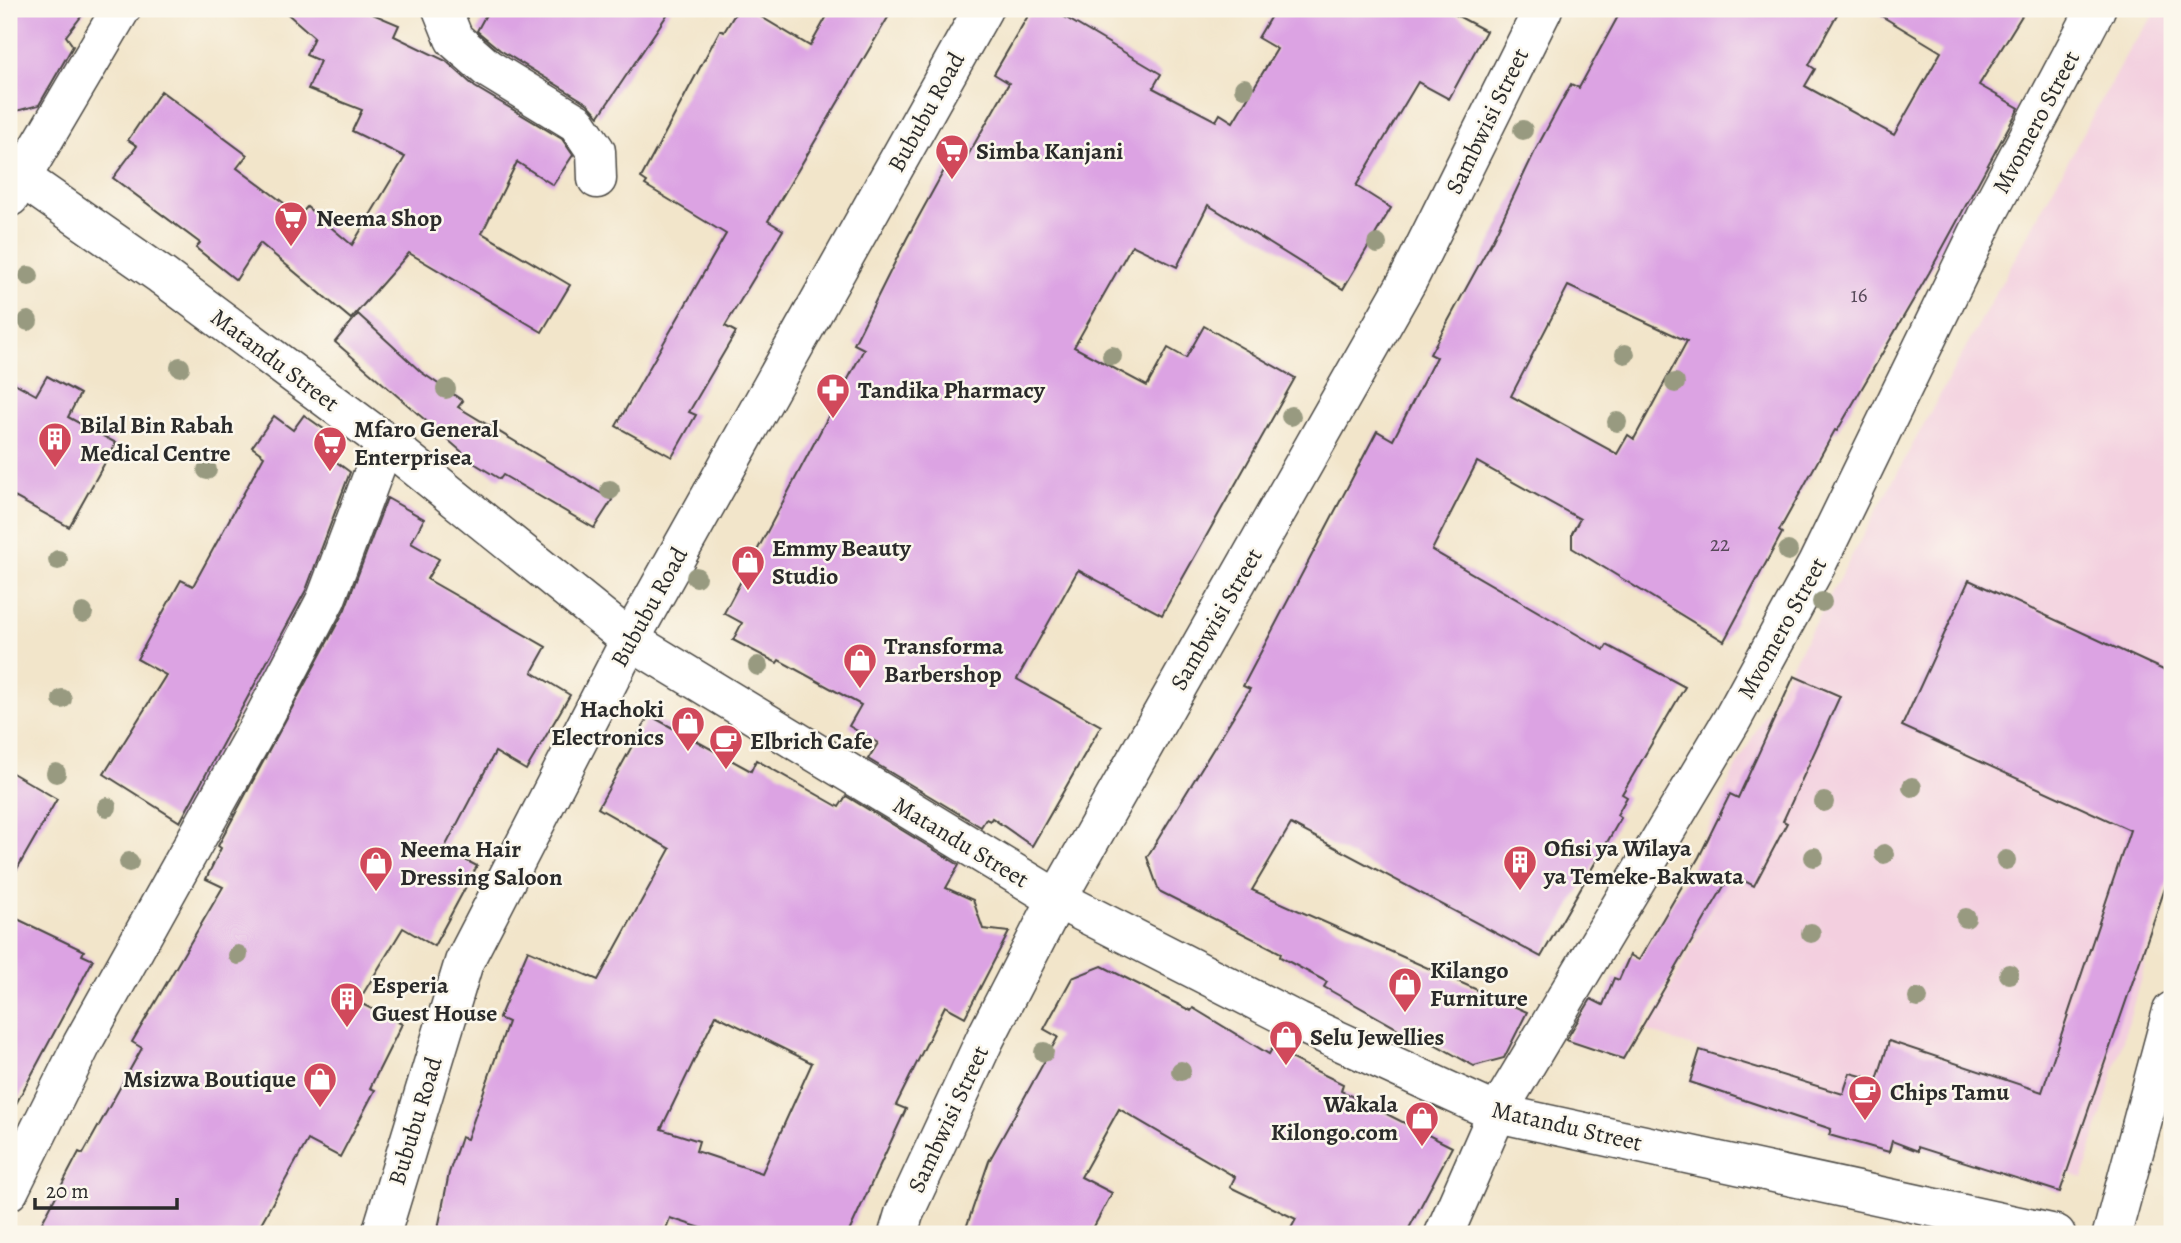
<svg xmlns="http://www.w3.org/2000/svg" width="2181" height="1243" viewBox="0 0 2181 1243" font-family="Alegreya,serif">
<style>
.built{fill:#f3cfdf}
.building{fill:#dca3e3;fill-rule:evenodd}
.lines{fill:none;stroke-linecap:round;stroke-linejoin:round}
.minor-casing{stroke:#494743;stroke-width:41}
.tertiary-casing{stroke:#494743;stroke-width:41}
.minor{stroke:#fff;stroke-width:38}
.tertiary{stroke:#fff;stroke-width:38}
.tree{fill:#989a80}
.labels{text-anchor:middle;stroke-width:5;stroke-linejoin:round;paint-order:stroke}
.number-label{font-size:21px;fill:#574959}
.street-label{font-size:24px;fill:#2b2b2b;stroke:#fbf7ec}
.poi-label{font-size:24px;font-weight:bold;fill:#2b2b2b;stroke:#fbf7ec;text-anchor:start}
</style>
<rect width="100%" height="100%" fill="#fbf7ec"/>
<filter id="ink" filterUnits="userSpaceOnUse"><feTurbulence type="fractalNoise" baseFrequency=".0143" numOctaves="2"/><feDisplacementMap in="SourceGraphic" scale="14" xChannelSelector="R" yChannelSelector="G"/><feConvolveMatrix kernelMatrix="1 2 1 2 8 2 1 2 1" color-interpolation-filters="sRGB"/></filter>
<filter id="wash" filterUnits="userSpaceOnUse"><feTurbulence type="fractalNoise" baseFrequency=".00686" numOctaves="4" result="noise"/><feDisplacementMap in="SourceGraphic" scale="28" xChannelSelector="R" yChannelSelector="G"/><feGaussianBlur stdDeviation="1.57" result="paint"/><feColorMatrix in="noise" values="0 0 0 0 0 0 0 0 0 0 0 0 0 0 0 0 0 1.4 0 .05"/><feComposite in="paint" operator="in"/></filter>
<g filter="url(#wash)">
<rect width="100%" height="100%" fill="#f2e5ca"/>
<path class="built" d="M2159,9H2172V870L2083,1178L1827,1095L1647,1031L1715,904L1682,887L1735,769L2131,46Z"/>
<g id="blocks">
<g class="building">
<path d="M9,9H87L66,36L73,46L39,105L9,113Z"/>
<path d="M282,9H361L399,25L394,36L446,61L475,87L562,139L573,155L553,185L517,162L482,233L570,285L542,332L409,253L351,319L260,243L236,280L196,248L200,243L113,178L137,146L128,140L161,91L247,155L237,168L300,215L307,207L352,245L405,157L352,131L362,110L308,89L320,61L306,55L314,37Z"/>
<path d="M489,9H671L599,116L588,104L500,50L477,31Z"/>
<path d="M738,9H748L810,46L831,9H893L768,221L783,230L725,326L736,332L689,412L696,415L672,457L616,426L726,234L645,185L647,182L641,178L720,30L724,32Z"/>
<path d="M1032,9H1051L1161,74L1153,88L1216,121L1220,114L1233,122L1277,49L1258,38L1275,9H1445L1486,31L1449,99L1418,82L1356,186L1391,208L1343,289L1208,205L1177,267L1132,245L1074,347L1147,386L1168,348L1186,358L1204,326L1295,378L1162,615L1078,570L1017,679L1101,726L1032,846L992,818L990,821L986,819L981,827L868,759L878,743L849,726L861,705L779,660L777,663L733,640L742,623L724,613L864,349L854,344L907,238L947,165L959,171L1009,83L994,74Z"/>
<path d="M1622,9H1840L1809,65L1815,69L1805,86L1894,135L1941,52L1870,9H2026L1979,85L2019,108L1929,273L1837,431L1835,430L1779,531L1782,533L1724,641L1572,548V533L1580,519L1477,462L1432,550L1604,650L1607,645L1685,687L1622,794L1627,797L1617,815L1621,818L1541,957L1291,824L1252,890L1527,1012L1504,1058L1474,1066L1411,1031L1409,1035L1324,987L1327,982L1280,957L1281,953L1159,891L1147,857L1250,689L1243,686L1377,431L1393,440L1436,357L1430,354L1492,241L1535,151L1571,84L1579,88ZM1568,286L1687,341L1634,439L1628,435L1617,454L1511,396Z"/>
<path d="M358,314L421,372L463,401L458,407L612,500L594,528L503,475L500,479L477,465L335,342Z"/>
<path d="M47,376L80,394L68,417L116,443L69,527L9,494V380L36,395Z"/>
<path d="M304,415L342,442L331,458L350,472L306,590L180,822L104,774L166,675L137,659L181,580L193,586L264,456L252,447L274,416L293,430Z"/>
<path d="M387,498L424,519L411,543L439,559L427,579L546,647L532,672L570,695L526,770L495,752L444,849L477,866L434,946L403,928L358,1002L402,1024L370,1088L375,1090L340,1157L308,1140L255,1234H36L79,1152L83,1154L142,1048L132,1042L223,887L206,879L221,848L218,846L345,609Z"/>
<path d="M1969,580L2172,674V868L2060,1192L1918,1147V1151L1892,1141L1889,1152L1829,1135L1831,1129L1690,1082L1700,1050L1843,1094L1850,1073L1877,1080L1889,1041L2042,1092L2130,830L1902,726Z"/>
<path d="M1794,676L1840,696L1783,821L1787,823L1754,886L1731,874L1623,1059L1566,1040L1591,999L1603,1005L1614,978L1619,980L1630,955L1639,960L1699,857L1730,794L1738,798Z"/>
<path d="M649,715L751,771L756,760L839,807L846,796L959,865L946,888L973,900L983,929L1009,932L965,1017L945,1006L896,1105L906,1109L848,1234H720L670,1218L664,1234H437L449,1173L461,1137L467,1139L508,1022L499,1018L528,950L598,980L670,849L598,808ZM716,1015L812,1063L762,1173L696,1151L699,1141L661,1129Z"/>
<path d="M9,771L57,799L9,883Z"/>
<path d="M9,915L84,951L82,955L93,960L9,1117Z"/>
<path d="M1102,966L1191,1011L1193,1008L1269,1054L1272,1049L1343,1084L1341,1091L1452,1147L1406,1234H1288L1296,1219L1230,1187L1235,1177L1119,1109L1081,1177L1112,1193L1090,1234H964L989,1161L1058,1037L1044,1029L1072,978Z"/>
</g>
</g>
</g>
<g filter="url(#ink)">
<use href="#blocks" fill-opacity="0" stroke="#494743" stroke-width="2"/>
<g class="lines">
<g class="minor-casing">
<g id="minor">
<path d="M442,9L454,39L487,68L577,123L596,151L597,179"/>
<path d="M9,163L22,178L161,275L385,442L630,640L1057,899L1298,1022L1497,1113L2056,1234"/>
<path d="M10,197L121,9"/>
<path d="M9,1191L82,1044L263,719L326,599L385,442"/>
<path d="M898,1234L904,1214L985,1039L1057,899L1408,280L1543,9"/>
<path d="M1444,1234L1497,1113L1733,718L1817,564L1987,215L2096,9"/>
<path d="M2112,1234L2172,1011"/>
</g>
</g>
<g class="tertiary-casing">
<path id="tertiary" d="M381,1234L464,962L630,640L983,9"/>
</g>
<use href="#minor" class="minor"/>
<use href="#tertiary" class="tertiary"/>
</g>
<g class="tree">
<circle cx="1244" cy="88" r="10"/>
<circle cx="1523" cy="130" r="10"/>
<circle cx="1377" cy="244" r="10"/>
<circle cx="29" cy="276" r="10"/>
<circle cx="28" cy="321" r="10"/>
<circle cx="1625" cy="354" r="10"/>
<circle cx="1112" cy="356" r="10"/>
<circle cx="180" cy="367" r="10"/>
<circle cx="1675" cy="383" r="10"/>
<circle cx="446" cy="389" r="10"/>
<circle cx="1291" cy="416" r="10"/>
<circle cx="1617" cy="422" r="10"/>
<circle cx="207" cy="470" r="10"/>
<circle cx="610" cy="490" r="10"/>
<circle cx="1788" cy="551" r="10"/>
<circle cx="58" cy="560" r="10"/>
<circle cx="696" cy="577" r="10"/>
<circle cx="1822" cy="602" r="10"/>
<circle cx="83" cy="613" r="10"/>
<circle cx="758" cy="666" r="10"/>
<circle cx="62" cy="699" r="10"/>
<circle cx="56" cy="773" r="10"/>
<circle cx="1912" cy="787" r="10"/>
<circle cx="1824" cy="802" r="10"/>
<circle cx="107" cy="807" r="10"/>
<circle cx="1884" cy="854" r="10"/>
<circle cx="1814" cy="857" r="10"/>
<circle cx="2006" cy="860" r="10"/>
<circle cx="129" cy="862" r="10"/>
<circle cx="1966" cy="918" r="10"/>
<circle cx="1811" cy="933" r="10"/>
<circle cx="238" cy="955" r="10"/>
<circle cx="2009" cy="974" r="10"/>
<circle cx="1918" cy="998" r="10"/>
<circle cx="1044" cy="1052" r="10"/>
<circle cx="1181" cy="1071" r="10"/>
</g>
</g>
<defs>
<g id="supermarket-pin" transform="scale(1.75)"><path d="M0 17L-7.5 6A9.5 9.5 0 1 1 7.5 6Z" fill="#d1495b" stroke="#fbf7ec"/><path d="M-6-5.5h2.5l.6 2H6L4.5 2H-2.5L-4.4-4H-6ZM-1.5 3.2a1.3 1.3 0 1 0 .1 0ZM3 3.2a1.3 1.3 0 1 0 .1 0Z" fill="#fff"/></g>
<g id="pharmacy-pin" transform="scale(1.75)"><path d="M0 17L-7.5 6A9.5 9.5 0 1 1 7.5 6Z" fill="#d1495b" stroke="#fbf7ec"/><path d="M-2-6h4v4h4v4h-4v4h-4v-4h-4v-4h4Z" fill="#fff"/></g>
<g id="building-pin" transform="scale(1.75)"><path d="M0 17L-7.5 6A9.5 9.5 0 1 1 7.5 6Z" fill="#d1495b" stroke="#fbf7ec"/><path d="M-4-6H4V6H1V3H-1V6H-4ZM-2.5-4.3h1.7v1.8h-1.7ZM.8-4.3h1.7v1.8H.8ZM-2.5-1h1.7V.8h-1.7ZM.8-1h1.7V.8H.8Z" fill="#fff"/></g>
<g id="shop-pin" transform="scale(1.75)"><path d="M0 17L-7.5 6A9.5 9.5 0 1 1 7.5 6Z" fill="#d1495b" stroke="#fbf7ec"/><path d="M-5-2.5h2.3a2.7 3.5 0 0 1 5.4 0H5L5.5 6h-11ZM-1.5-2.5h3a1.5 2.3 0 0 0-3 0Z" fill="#fff"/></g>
<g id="cafe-pin" transform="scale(1.75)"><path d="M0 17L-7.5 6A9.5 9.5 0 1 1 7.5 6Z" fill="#d1495b" stroke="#fbf7ec"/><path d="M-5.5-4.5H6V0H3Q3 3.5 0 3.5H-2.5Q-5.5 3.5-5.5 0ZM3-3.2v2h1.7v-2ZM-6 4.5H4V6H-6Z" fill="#fff"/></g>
</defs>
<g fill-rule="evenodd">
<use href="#supermarket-pin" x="952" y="151"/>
<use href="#supermarket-pin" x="291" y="218"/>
<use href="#pharmacy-pin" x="833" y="390"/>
<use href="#building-pin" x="55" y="439"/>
<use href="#supermarket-pin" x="330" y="443"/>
<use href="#shop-pin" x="748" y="562"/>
<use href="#shop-pin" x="860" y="660"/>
<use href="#shop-pin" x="688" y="723"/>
<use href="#cafe-pin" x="726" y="741"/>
<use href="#building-pin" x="1520" y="862"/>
<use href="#shop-pin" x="376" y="863"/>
<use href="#shop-pin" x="1405" y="984"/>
<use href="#building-pin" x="347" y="999"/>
<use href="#shop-pin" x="1286" y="1037"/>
<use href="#shop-pin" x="320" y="1079"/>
<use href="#cafe-pin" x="1865" y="1092"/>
<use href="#shop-pin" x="1422" y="1118"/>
</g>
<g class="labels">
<g class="number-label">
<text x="1859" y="302">16</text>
<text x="1720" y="551">22</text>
</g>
<g class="street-label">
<text transform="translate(926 112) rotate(-61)" y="8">Bububu Road</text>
<text transform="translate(1487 121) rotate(-64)" y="8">Sambwisi Street</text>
<text transform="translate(2036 122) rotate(-62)" y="8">Mvomero Street</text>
<text transform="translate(275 360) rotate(37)" y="8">Matandu Street</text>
<text transform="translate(649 607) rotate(-61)" y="8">Bububu Road</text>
<text transform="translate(1216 619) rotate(-60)" y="8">Sambwisi Street</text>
<text transform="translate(1782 628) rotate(-61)" y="8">Mvomero Street</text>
<text transform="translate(961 842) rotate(31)" y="8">Matandu Street</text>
<text transform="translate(948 1119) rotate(-65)" y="8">Sambwisi Street</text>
<text transform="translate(415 1121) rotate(-73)" y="8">Bububu Road</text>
<text transform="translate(1567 1126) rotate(13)" y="8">Matandu Street</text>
</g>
<g class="poi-label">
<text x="976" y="159">Simba Kanjani</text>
<text x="316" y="226">Neema Shop</text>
<text x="858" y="398">Tandika Pharmacy</text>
<text x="80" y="433">Bilal Bin Rabah<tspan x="80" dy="28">Medical Centre</tspan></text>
<text x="354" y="437">Mfaro General<tspan x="354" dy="28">Enterprisea</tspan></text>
<text x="772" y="556">Emmy Beauty<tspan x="772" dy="28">Studio</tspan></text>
<text x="884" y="654">Transforma<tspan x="884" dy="28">Barbershop</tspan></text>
<text x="664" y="717" text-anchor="end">Hachoki<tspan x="664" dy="28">Electronics</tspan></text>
<text x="750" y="749">Elbrich Cafe</text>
<text x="1544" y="856">Ofisi ya Wilaya<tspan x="1544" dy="28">ya Temeke-Bakwata</tspan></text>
<text x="400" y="857">Neema Hair<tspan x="400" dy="28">Dressing Saloon</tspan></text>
<text x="1430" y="978">Kilango<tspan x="1430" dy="28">Furniture</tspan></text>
<text x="372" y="993">Esperia<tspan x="372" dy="28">Guest House</tspan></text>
<text x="1310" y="1045">Selu Jewellies</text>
<text x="296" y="1087" text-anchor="end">Msizwa Boutique</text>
<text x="1890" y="1100">Chips Tamu</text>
<text x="1398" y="1112" text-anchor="end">Wakala<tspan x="1398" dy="28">Kilongo.com</tspan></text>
</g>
</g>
<rect width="2181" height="1243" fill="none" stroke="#fbf7ec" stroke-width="35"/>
<path d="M35 1198v10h142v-10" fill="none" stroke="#2b2b2b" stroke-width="3.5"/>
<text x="46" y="1198" font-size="21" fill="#2b2b2b" stroke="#fbf7ec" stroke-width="5" paint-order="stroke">20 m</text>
</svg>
